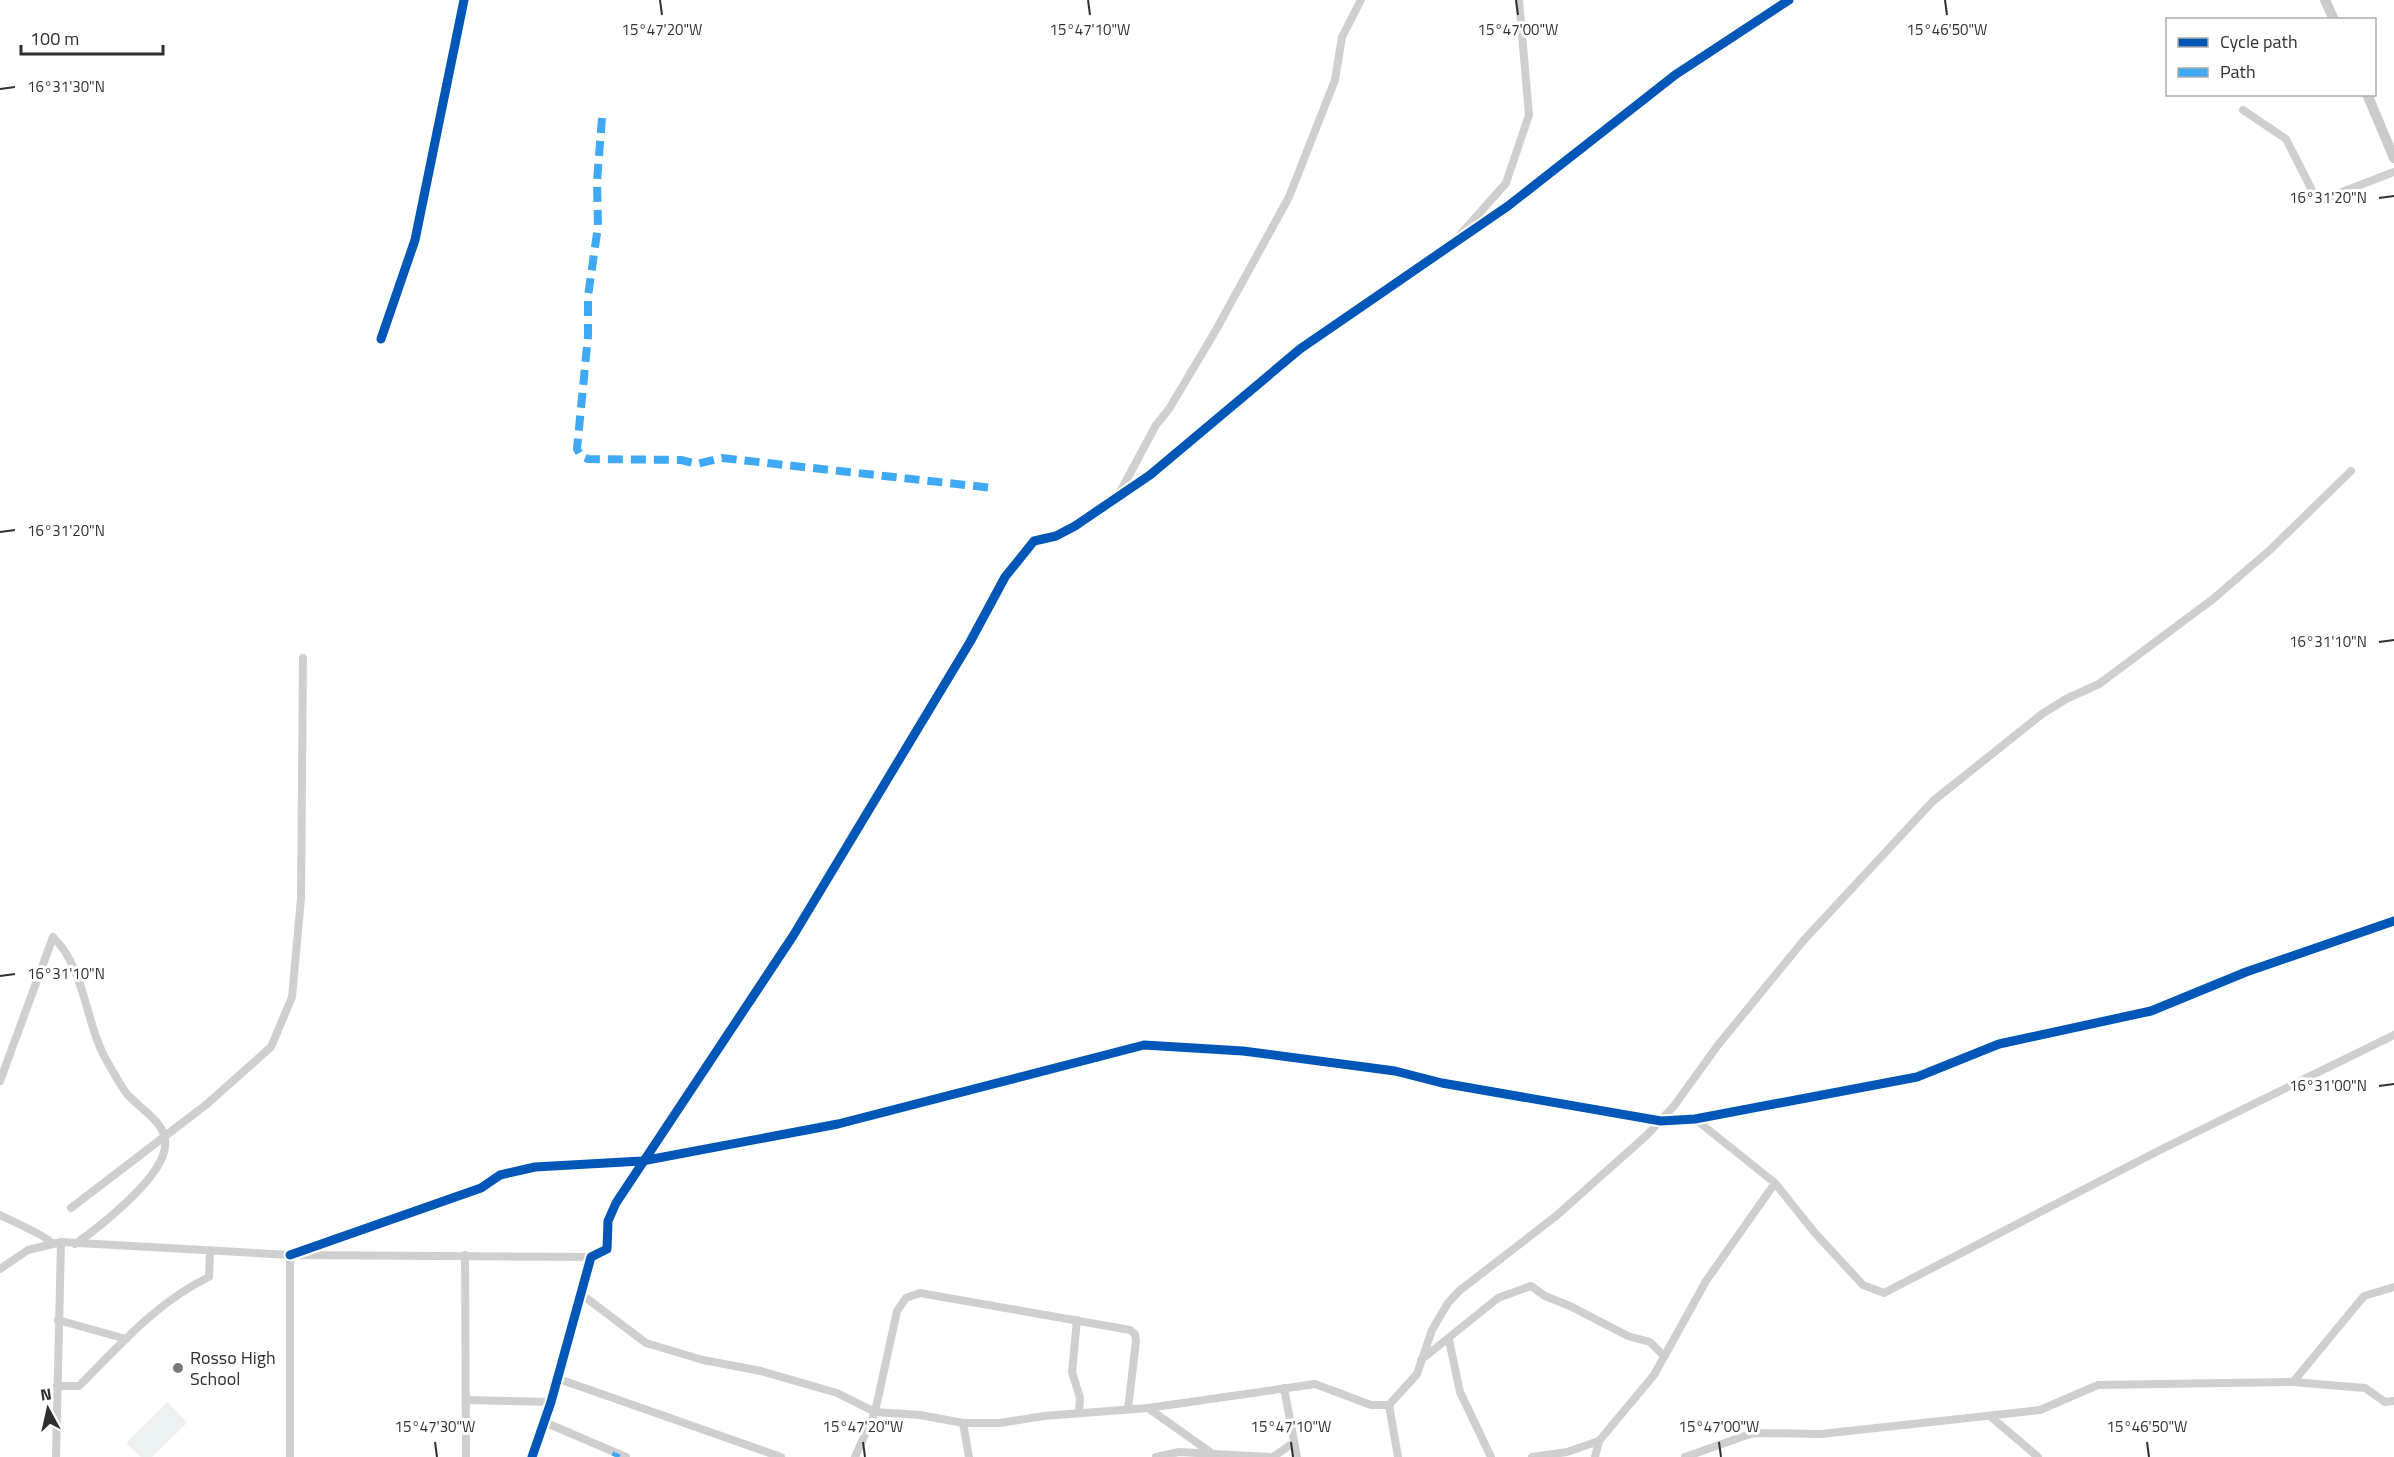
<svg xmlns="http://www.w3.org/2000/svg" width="2394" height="1457" viewBox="0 0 2394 1457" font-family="'Titillium Web',sans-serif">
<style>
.green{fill:#ecf1f2}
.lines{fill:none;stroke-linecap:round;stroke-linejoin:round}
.street{stroke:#cfcfcf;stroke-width:8}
.secondary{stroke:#cbcbcb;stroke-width:10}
.quiet{stroke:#3fa9f5;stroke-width:8;stroke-dasharray:15 8;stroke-linecap:butt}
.cycleway-casing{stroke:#fff;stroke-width:13}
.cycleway{stroke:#0057b8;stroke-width:9}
.ticks{fill:none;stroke:#303030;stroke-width:2}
.poi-dot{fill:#787878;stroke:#fff;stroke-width:2}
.labels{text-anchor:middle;stroke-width:6;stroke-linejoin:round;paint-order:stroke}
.poi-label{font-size:18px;fill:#303030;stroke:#fff;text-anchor:start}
.ticks-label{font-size:15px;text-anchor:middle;fill:#303030;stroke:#fff;stroke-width:6;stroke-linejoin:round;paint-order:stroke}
</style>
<rect width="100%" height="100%" fill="#fff"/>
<path class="green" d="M168,1402L187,1423L152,1457H141L126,1443Z"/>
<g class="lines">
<g class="street">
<path d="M2243,110L2286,139L2315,196L2321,200L2394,172"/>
<path d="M1460,235L1506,183L1529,115L1519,0"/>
<path d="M1119,494L1156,425L1169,409L1216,330L1289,197L1335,80L1342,37L1361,0"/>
<path d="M0,1081L53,937C86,969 85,1025 108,1063C114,1073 120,1085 127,1094C143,1112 172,1125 164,1152C157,1181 100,1227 75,1244"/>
<path d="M1695,1119L1775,1183L1815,1233L1863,1285L1884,1293L2160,1150L2394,1035"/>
<path d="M71,1208L207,1104L271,1047L292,997L301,898L303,658"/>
<path d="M0,1215C10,1220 48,1237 52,1243"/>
<path d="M290,1255L481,1188L500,1175L535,1167L642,1161L838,1124L1144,1045L1243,1051L1395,1071L1442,1083L1661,1121L1695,1119L1917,1077L1999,1044L2151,1011L2246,972L2394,921"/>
<path d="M465,1255L466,1457"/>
<path d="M0,1269L28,1250L61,1242L290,1255L591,1257"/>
<path d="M581,1294L646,1343L703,1360L761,1371L837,1393L875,1412L920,1415L963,1423H1000L1044,1416L1148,1408L1210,1452"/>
<path d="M58,1320L126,1339"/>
<path d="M1077,1320L1072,1372L1080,1398L1079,1413"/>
<path d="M1449,1340L1460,1392L1491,1457"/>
<path d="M1421,1360L1498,1298L1531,1286L1545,1296L1570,1306L1628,1336L1650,1342L1664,1356"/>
<path d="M556,1378L781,1457"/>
<path d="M2293,1382L2365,1388L2385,1402L2394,1401"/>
<path d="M57,1386H79C119,1346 158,1301 209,1277L210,1253"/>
<path d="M1284,1388L1297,1457"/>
<path d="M466,1400L551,1402"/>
<path d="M1389,1405L1398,1457"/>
<path d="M1148,1408L1315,1384L1371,1405H1389L1417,1374L1432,1330L1448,1303L1459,1291L1556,1216L1647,1135L1674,1106L1718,1045L1804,940L1933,801L2042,714L2066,699L2099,684L2213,599L2271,549L2351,471"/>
<path d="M1990,1416L2038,1457"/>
<path d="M544,1422L626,1457"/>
<path d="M963,1423L969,1457"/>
<path d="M56,1457L61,1242"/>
<path d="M290,1457V1255"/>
<path d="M532,1457L551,1402L591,1257L607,1249L608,1221L616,1203L793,936L970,642L1005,577L1034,541L1056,536L1075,526L1150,475L1300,349L1508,206L1675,75L1789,0"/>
<path d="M855,1457L875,1412L897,1311L906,1298L920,1293L1130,1330L1135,1334L1136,1341L1128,1409"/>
<path d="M1156,1457L1179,1452L1269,1457"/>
<path d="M1273,1457L1293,1443"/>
<path d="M1532,1457L1567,1452L1599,1441"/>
<path d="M1595,1457L1599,1441L1654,1375L1706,1281L1775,1183"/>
<path d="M1685,1457L1753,1433L1821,1434L2040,1410L2098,1385L2293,1382L2364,1296L2394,1287"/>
</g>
<g class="secondary">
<path d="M2325,0L2334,20"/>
<path d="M2367,94L2394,158"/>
</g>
<g class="quiet">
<path d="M602,118L597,181L598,226L588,296V336L577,449L581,456L588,459L681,460L697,464L722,458L993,488"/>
<path d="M615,1457L617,1453"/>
</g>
<g class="cycleway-casing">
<g id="cycleway">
<path d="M381,339L415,240L464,0"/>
<path d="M290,1255L481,1188L500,1175L535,1167L642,1161L838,1124L1144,1045L1243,1051L1395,1071L1442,1083L1661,1121L1695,1119L1917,1077L1999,1044L2151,1011L2246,972L2394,921"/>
<path d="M532,1457L551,1402L591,1257L607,1249L608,1221L616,1203L793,936L970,642L1005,577L1034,541L1056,536L1075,526L1150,475L1300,349L1508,206L1675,75L1789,0"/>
</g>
</g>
<use href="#cycleway" class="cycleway"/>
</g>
<path class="ticks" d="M660,0L662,15M1088,0L1090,15M1516,0L1518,15M1945,0L1947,15M0,89L15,87M2379,198L2394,196M0,532L15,530M2379,642L2394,640M0,976L15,974M2379,1086L2394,1084M435,1442L437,1457M863,1442L865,1457M1291,1442L1293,1457M1719,1442L1721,1457M2147,1442L2149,1457"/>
<circle class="poi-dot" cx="178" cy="1368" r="6"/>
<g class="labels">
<g class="poi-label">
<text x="190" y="1364">Rosso High<tspan x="190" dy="21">School</tspan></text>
</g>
</g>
<g class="ticks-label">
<text x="662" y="35">15°47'20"W</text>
<text x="1090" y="35">15°47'10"W</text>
<text x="1518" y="35">15°47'00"W</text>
<text x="1947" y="35">15°46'50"W</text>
<text x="66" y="92">16°31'30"N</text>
<text x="2328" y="203">16°31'20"N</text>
<text x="66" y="536">16°31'20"N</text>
<text x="2328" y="647">16°31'10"N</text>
<text x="66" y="979">16°31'10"N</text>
<text x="2328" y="1091">16°31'00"N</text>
<text x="435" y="1432">15°47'30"W</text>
<text x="863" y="1432">15°47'20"W</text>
<text x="1291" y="1432">15°47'10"W</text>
<text x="1719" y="1432">15°47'00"W</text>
<text x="2147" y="1432">15°46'50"W</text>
</g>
<rect x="2166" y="18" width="210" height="78" fill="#ffffff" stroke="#acacac" stroke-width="1.5"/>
<rect x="2178" y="38" width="30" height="9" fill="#0057b8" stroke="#acacac" stroke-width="1.5"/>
<text x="2220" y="48" font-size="18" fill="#303030">Cycle path</text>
<rect x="2178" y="68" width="30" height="9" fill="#3fa9f5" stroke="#acacac" stroke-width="1.5"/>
<text x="2220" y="78" font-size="18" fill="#303030">Path</text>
<g transform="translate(48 1409) rotate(352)" stroke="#ffffff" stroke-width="4.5" paint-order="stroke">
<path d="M0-4.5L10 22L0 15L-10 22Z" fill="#303030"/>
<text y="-9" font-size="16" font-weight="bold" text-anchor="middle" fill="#303030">N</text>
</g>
<path d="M21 45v9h142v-9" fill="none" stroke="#303030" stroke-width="3"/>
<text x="30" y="45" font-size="18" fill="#303030" stroke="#ffffff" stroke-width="4.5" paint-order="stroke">100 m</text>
</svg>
